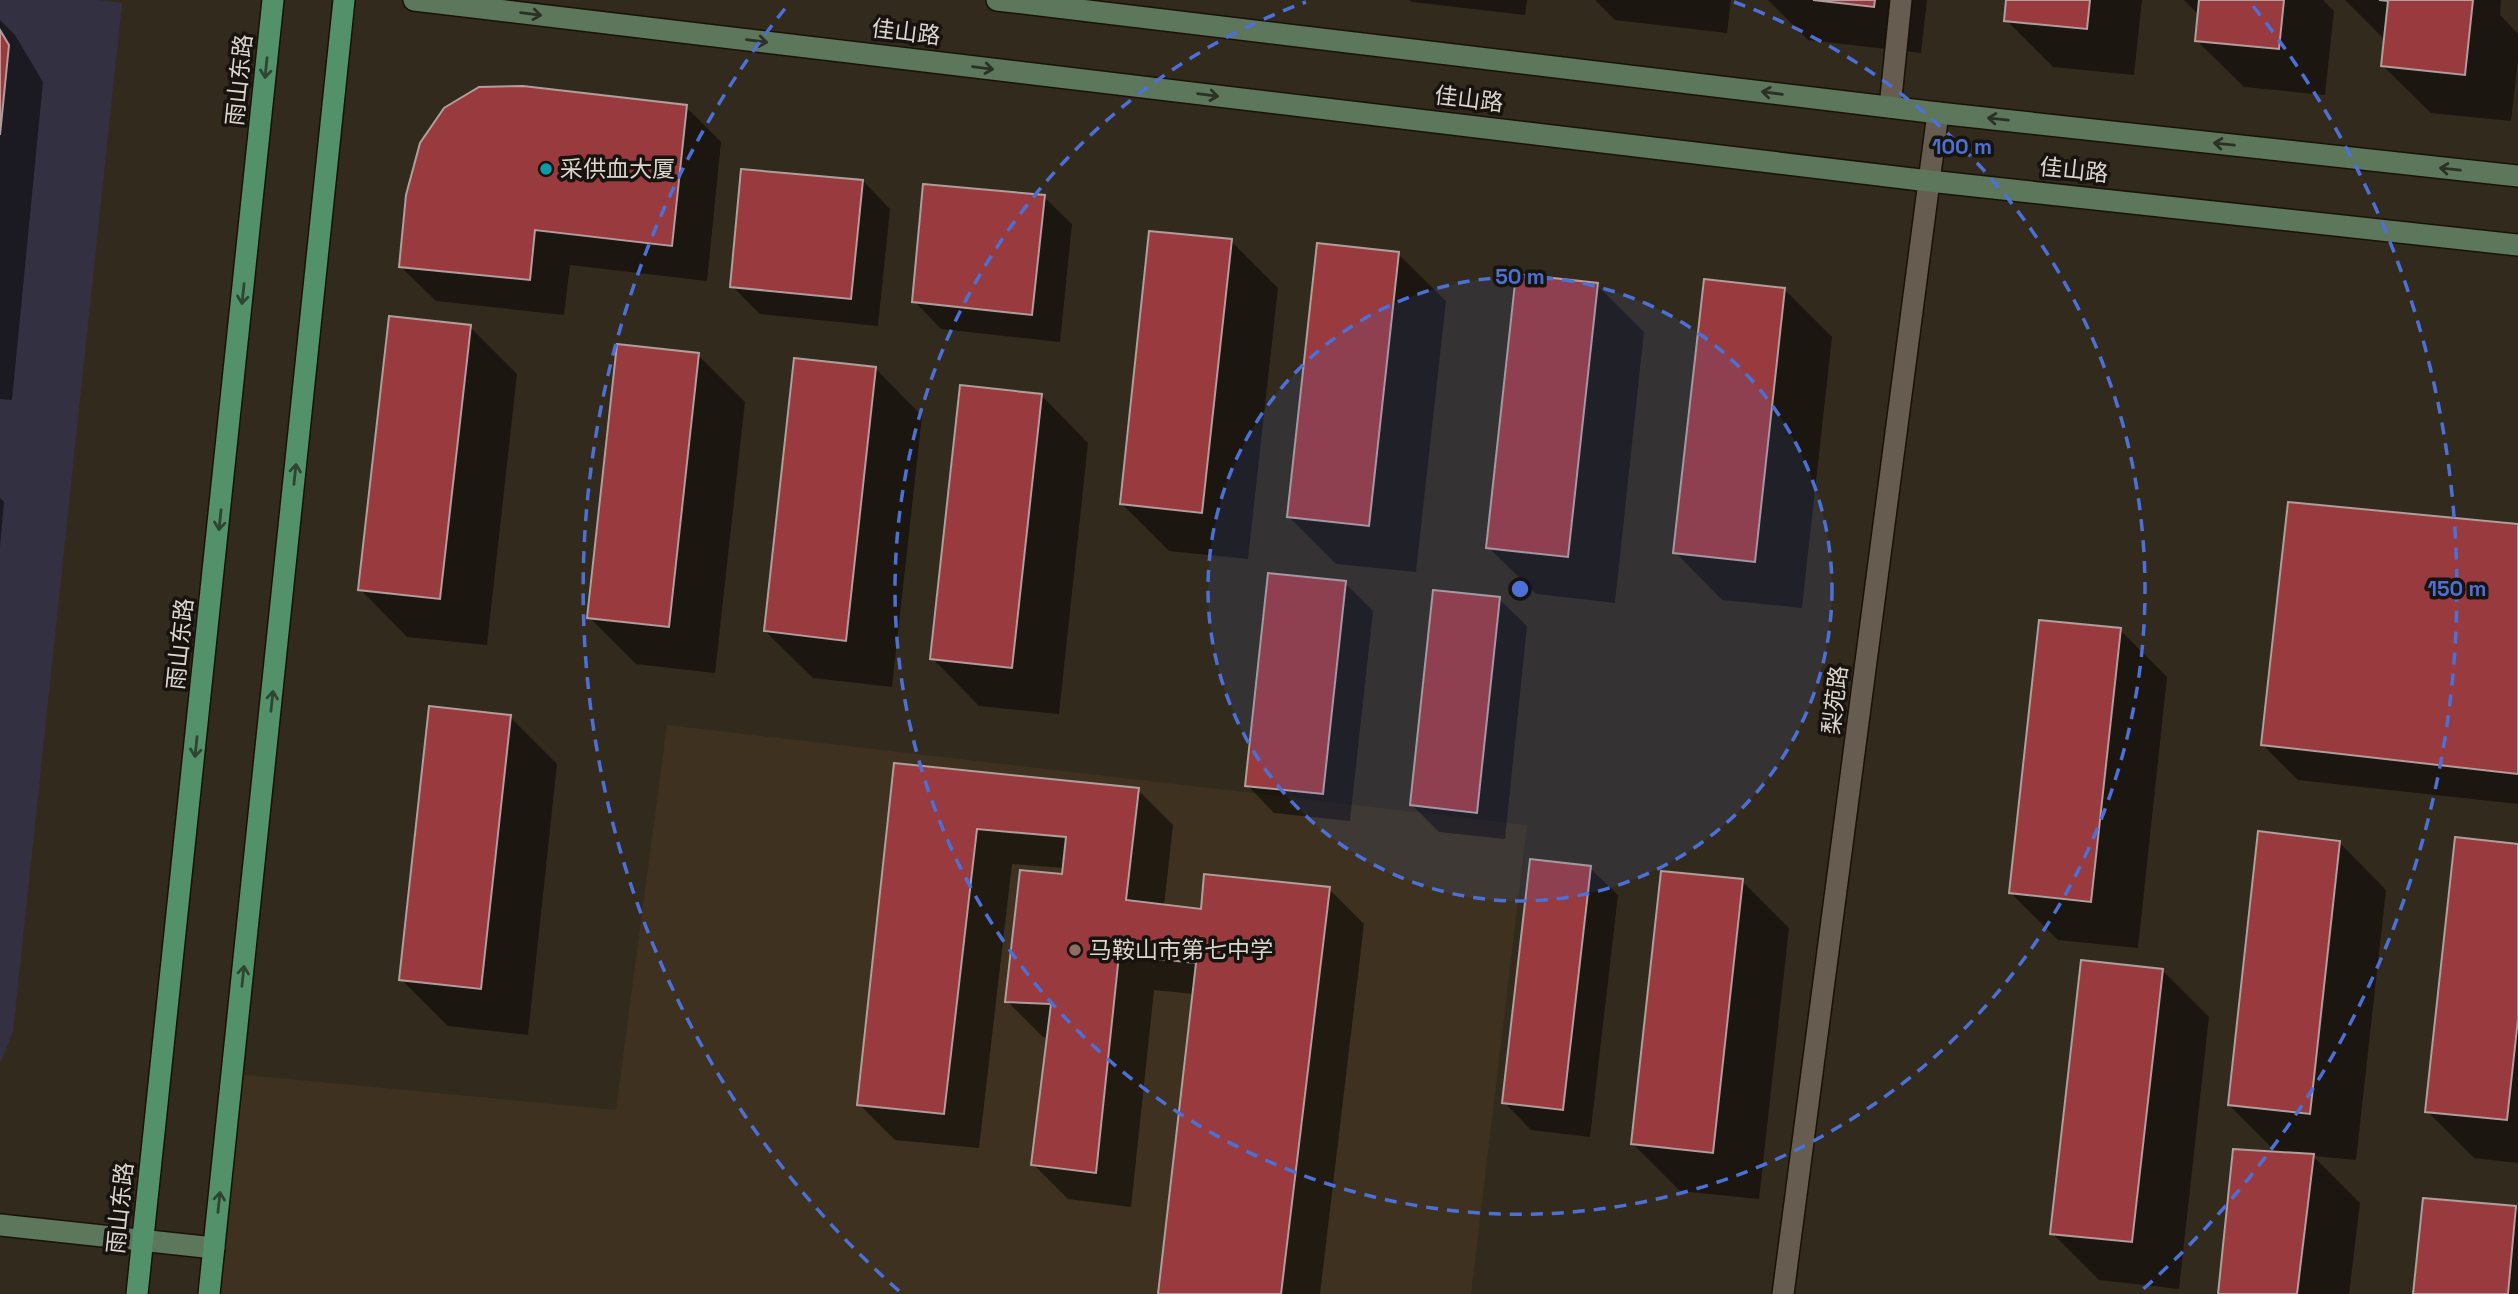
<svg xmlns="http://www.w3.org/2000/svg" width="2518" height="1294" viewBox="0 0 2518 1294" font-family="'Space Grotesk','Noto Sans SC',sans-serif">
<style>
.commercial{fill:#333041}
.built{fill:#3e311f}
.shadow{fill:#0007}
.building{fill:#983a3e;stroke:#b19d9c;stroke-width:2}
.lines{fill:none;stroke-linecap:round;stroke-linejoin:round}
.street-casing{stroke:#1a1208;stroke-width:24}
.secondary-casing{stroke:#1a1208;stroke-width:24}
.primary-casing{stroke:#1a1208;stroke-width:24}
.street{stroke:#665c4f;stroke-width:21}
.secondary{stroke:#5c775c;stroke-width:21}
.primary{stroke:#529169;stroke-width:21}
.oneway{stroke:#2c3125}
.oneway2{stroke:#2f4532}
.ring{fill:none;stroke:#4c70d6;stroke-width:3.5;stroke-dasharray:12 9}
.culture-dot{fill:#0f9aa8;stroke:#17130e;stroke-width:2.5}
.education-dot{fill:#8d6e63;stroke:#17130e;stroke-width:2.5}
.labels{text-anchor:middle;stroke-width:7;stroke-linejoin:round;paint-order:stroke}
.street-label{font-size:23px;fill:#dbd5ce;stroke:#17130e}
.poi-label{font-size:23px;fill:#dbd5ce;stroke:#17130e;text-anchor:start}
.centre{fill:#4c70d6;stroke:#17130e;stroke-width:3.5}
.ring-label{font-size:21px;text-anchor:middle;font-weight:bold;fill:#4c70d6;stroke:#17130e;stroke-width:7;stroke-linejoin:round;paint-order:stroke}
</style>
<rect width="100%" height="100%" fill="#332a1e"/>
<path class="commercial" d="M0,0H99L122,3L13,1032L0,1064Z"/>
<path class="built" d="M667,725L1527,825L1471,1294H211L235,1074L616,1110Z"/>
<g class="shadow">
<path d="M1409,0H1527L1525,15L1412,2Z"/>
<path d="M1595,0H1731L1727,33L1615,20Z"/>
<path d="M1768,0H1927L1921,53L1808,40Z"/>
<path d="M2007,0H2142L2134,75L2053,67L2006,20Z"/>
<path d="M2184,0H2323L2334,11L2325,95L2244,87L2196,40L2199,15Z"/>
<path d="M2345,0H2501L2500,15L2518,34V60L2511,121L2431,113L2383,66L2386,41Z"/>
<path d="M0,20L15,35L43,82L12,400L0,399Z"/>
<path d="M686,107L721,142L707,281L570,265L564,315L436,301L400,266Z"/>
<path d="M863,181L890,209L878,326L760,314L732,286Z"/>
<path d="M1044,197L1072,224L1060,342L941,329L914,301Z"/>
<path d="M1231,241L1278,288L1248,559L1169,551L1122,504Z"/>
<path d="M1398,254L1446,301L1416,572L1336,564L1289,517Z"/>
<path d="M1597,285L1644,332L1615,603L1536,594L1488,547Z"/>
<path d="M1785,290L1832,337L1802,608L1722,600L1675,552Z"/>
<path d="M470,327L517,374L487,645L407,637L360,589Z"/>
<path d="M698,355L745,402L715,673L636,664L589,617Z"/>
<path d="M875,368L922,416L892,687L813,678L765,631Z"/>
<path d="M1041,395L1088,443L1059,714L979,706L932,658Z"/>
<path d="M0,498L4,502L0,547Z"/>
<path d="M2518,526V804L2298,780L2263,745Z"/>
<path d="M1345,583L1373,611L1350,821L1274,813L1247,785Z"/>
<path d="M1499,599L1527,626L1505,839L1439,832L1412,805Z"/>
<path d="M2120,630L2167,677L2138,948L2058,940L2011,893Z"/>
<path d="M510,717L557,764L528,1035L448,1026L401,979Z"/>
<path d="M896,765L1138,790L1173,825L1164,906L1202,911L1329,889L1364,924L1320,1294H1160L1194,994L1154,990L1131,1207L1068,1199L1033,1164L1048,1037H1043L1007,1001L1064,876V868L1012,864L979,1148L895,1140L859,1104Z"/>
<path d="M2339,842L2386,890L2356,1160L2313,1156L2360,1203L2349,1294H2220L2278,1154L2229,1105Z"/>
<path d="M2518,846V1163L2474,1158L2427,1111Z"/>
<path d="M1590,868L1618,895L1590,1137L1531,1130L1504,1102Z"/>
<path d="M1742,881L1789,928L1759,1199L1680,1191L1633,1144Z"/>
<path d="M2162,970L2209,1017L2179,1289L2099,1280L2052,1233Z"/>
<path d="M2515,1208L2518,1211V1294H2415Z"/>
</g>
<g class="building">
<path d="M1813,0H1875L1874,7Z"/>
<path d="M2006,0H2090L2087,29L2004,21Z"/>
<path d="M2199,0H2284L2279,49L2195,41Z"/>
<path d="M2379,0H2473L2465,75L2381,66L2388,1Z"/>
<path d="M0,30L9,45L0,135Z"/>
<path d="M523,86L687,105L672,246L535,230L530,280L399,267L406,195L420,143L444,108L479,87Z"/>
<path d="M741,169L863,180L851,299L730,287Z"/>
<path d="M923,184L1045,195L1032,315L912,302Z"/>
<path d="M1149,231L1232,239L1202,513L1120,504Z"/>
<path d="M1317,243L1399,252L1369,526L1287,517Z"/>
<path d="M1516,274L1598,283L1568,557L1486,548Z"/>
<path d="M1704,279L1785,288L1755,562L1673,553Z"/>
<path d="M389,316L471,325L440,599L358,590Z"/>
<path d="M617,344L699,353L669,627L587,618Z"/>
<path d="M794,358L876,367L846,641L764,631Z"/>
<path d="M960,385L1042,394L1012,668L930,659Z"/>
<path d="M2288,502L2518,524V774L2261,745Z"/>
<path d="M1268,573L1346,581L1323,794L1245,786Z"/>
<path d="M1433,590L1500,597L1477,813L1410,805Z"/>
<path d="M2039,620L2121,628L2091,902L2009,893Z"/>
<path d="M429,706L511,715L481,989L399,980Z"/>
<path d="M894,763L1139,788L1126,900L1201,909L1204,874L1330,887L1281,1294H1158L1196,963L1119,955L1096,1173L1031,1165L1051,1004L1005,1002L1020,870L1062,874L1066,837L977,829L944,1114L857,1105Z"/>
<path d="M2258,831L2340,841L2310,1114L2228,1105Z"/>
<path d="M2455,837L2518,844V1019L2507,1120L2425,1112Z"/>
<path d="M1530,859L1591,866L1563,1110L1502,1103Z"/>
<path d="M1661,871L1743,879L1713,1153L1631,1144Z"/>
<path d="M2081,960L2163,969L2132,1242L2050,1234Z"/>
<path d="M2233,1149L2314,1154L2297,1294H2218Z"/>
<path d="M2423,1198L2516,1206L2508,1294H2413Z"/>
</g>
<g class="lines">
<g class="street-casing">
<g id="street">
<path d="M1890,107L1901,0"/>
<path d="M1783,1294L1938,113"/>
</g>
</g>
<g class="secondary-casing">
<g id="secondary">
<path d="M414,0L1929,181L2518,245"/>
<path d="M997,0L1938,113L2518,176"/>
<path d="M0,1225L214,1248"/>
</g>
</g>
<g class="primary-casing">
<g id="primary">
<path d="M137,1294L273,0"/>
<path d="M209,1294L344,0"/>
</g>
</g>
<use href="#street" class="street"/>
<use href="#secondary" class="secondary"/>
<use href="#primary" class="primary"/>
</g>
<defs><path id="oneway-shaft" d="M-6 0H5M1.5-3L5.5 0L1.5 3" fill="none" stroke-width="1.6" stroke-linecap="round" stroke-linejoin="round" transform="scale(1.75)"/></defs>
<g class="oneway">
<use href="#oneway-shaft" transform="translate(531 14) rotate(7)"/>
<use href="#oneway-shaft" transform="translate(757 41) rotate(7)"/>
<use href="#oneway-shaft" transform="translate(983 68) rotate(7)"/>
<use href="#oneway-shaft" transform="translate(1772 93) rotate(-173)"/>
<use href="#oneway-shaft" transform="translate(1208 95) rotate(7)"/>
<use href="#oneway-shaft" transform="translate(1998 119) rotate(-174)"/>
<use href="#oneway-shaft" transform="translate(2224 144) rotate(-174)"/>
<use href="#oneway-shaft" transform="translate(2450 169) rotate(-174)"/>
</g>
<g class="oneway2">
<use href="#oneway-shaft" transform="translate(266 68) rotate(96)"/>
<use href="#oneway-shaft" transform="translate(243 294) rotate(96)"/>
<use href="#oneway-shaft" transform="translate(295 474) rotate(-84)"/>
<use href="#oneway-shaft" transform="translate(220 520) rotate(96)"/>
<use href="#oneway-shaft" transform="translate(272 701) rotate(-84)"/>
<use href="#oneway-shaft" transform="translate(196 747) rotate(96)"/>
<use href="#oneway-shaft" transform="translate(243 976) rotate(-84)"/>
<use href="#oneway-shaft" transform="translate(219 1202) rotate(-84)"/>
</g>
<circle cx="1520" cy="589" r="312" fill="#4c70d6" fill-opacity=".12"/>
<g class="ring">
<circle cx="1520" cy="589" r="312"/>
<path d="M1734 2A625 625 0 1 1 1306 2"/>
<path d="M899 1291A937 937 0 0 1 787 6M2253 6A937 937 0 0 1 2141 1291"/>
</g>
<circle class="culture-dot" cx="546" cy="169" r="7"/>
<circle class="education-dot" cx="1075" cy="950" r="7"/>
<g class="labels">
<g class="street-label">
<text transform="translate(906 32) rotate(7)" y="8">佳山路</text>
<text transform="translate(239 80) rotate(-84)" y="8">雨山东路</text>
<text transform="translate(1469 99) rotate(7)" y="8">佳山路</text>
<text transform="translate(2074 170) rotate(6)" y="8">佳山路</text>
<text transform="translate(180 644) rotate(-84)" y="8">雨山东路</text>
<text transform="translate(1835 700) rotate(-83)" y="8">梨苑路</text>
<text transform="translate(120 1208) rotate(-84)" y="8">雨山东路</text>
</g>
<g class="poi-label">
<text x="560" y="177">采供血大厦</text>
<text x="1089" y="958">马鞍山市第七中学</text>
</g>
</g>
<circle cx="1520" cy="589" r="10" class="centre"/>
<g class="ring-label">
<text x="1962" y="154">100 m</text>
<text x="1520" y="284">50 m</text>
<text x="2457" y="596">150 m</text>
</g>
</svg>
